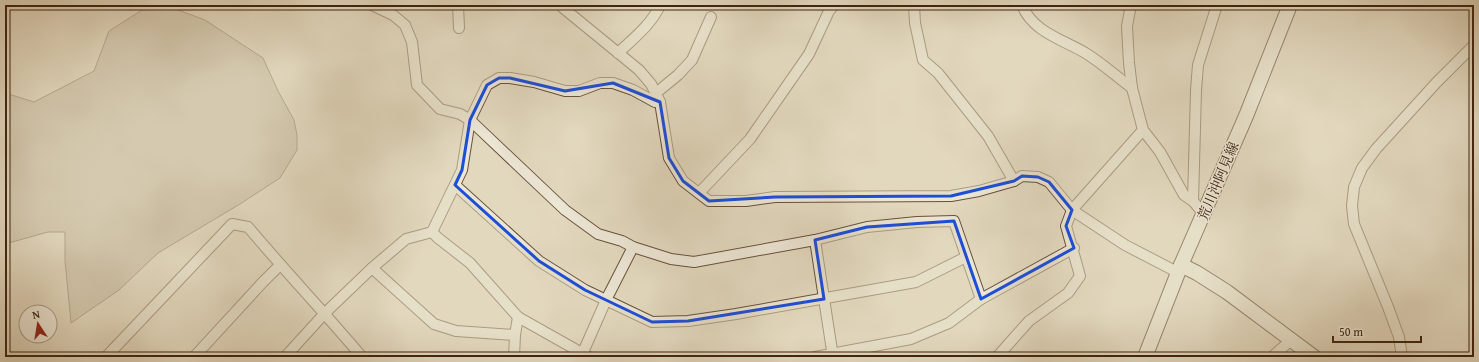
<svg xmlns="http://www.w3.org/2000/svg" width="1479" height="362" viewBox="0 0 1479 362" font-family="'Gentium Book Plus','Noto Serif JP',serif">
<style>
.green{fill:#c6b9a0;stroke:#826e58}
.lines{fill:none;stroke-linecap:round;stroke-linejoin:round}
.street-casing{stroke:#68513b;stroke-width:12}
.secondary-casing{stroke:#3f240f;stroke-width:16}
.street{stroke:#ece6d5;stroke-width:10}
.secondary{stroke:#ece6d5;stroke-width:14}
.marked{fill:none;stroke:#1d4ed8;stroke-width:3;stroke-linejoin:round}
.labels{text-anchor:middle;stroke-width:3;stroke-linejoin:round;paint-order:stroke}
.street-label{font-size:14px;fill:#3f240f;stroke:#ece6d5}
</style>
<rect width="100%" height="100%" fill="#e2d8be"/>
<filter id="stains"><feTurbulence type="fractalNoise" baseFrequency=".005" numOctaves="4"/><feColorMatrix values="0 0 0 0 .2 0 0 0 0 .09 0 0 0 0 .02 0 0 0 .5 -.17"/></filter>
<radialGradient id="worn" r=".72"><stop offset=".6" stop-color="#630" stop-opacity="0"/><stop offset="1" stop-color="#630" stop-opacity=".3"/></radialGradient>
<path class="green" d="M150,5H159L173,8L205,20L263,58L278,91L294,120L297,135V150L280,178L240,204L158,253L119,290L71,323L65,261V232H48L5,244V93L34,102L94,71L109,31Z"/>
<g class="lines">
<g class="street-casing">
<g id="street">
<path d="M372,5L393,15L405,25L412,42L417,85L440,109L460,114L470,120L565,210L598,234L622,241L633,247L671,259L694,262L815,240L867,227L917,222L954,221L981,299L949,323L911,339L815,357"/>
<path d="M458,5L459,28"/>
<path d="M564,5L562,7L639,70L651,84L660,102L669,158L683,181L709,201H746L775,197L951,196L979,191L1014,181L1022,176L1038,177L1049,182L1072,210L1125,245L1179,273"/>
<path d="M914,5L915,23L923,60L938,73L988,136L1014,181"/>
<path d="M1022,5C1033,33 1065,40 1087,54C1103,64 1117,77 1132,88"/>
<path d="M1131,5L1127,26L1129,63L1132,88L1143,130L1160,152L1184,195L1193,201L1204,214"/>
<path d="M618,53C633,39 652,24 660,5"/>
<path d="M656,93L678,75L692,60L711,17"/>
<path d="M455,185L539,261L585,290L652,322L688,321L736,314L916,282L966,257"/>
<path d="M699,193L750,139L809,54L829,11L834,5"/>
<path d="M1193,201L1196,90L1198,65L1217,5"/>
<path d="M432,232L438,238L470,263L518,317L589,357"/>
<path d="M815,240L833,357"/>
<path d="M372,268L434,324L456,331L515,335"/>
<path d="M981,299L1074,248"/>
<path d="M106,357L232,224L248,227C285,271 325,313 362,357"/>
<path d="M194,357L262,283L280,265"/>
<path d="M285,357L325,313L372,268L406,239L432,232L462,170L470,120L487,85L499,78H510L534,82L565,91H579L600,83H613L633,90L655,102H660"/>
<path d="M514,357L515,335L518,317"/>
<path d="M581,357L606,300L633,247"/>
<path d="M997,357L1029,321L1068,293L1080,276L1066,226L1072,210L1143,130"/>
<path d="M1272,357L1291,340"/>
<path d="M1402,357L1399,337L1388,307L1354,224L1352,206L1354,187L1362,168L1376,149L1436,83L1474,45"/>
</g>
</g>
<g class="secondary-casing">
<g id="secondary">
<path d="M1181,265L1197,273L1227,292L1314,357"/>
<path d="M1145,357L1181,265L1246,116L1290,5"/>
</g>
</g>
<use href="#street" class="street"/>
<use href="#secondary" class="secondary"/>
</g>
<path d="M0 0H1479V362H0ZM499,78H510L565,91L613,83L660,102L669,158L683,181L709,201L775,197L951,196L1014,181L1022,176L1038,177L1049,182L1072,210L1066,226L1074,248L981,299L954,221L867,227L815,240L824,299L688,321L652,322L585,290L539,261L455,185L462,170L470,120L487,85Z" fill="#e2d8be" fill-opacity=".55" fill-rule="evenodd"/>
<path class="marked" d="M499,78H510L565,91L613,83L660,102L669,158L683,181L709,201L775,197L951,196L1014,181L1022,176L1038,177L1049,182L1072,210L1066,226L1074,248L981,299L954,221L867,227L815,240L824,299L688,321L652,322L585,290L539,261L455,185L462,170L470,120L487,85Z"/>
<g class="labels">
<g class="street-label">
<text transform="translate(1218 181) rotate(-67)" y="5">荒川沖阿見線</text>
</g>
</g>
<rect width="1479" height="362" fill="none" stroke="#e2d8be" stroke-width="20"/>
<rect x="6" y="6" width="1467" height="350" fill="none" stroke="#3f240f" stroke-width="2"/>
<rect x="10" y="10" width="1459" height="342" fill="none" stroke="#3f240f"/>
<g transform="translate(38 324) rotate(348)"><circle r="19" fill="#ece6d5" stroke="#a79886"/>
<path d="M0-3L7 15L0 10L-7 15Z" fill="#8f2418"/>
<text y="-6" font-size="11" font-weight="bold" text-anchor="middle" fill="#3f240f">N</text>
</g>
<path d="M1333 336v6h88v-6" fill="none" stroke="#3f240f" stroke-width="2"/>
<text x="1339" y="336" font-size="12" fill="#3f240f" stroke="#ece6d5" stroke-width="3" paint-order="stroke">50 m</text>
<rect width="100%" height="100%" filter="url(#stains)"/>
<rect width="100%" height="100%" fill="url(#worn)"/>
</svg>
